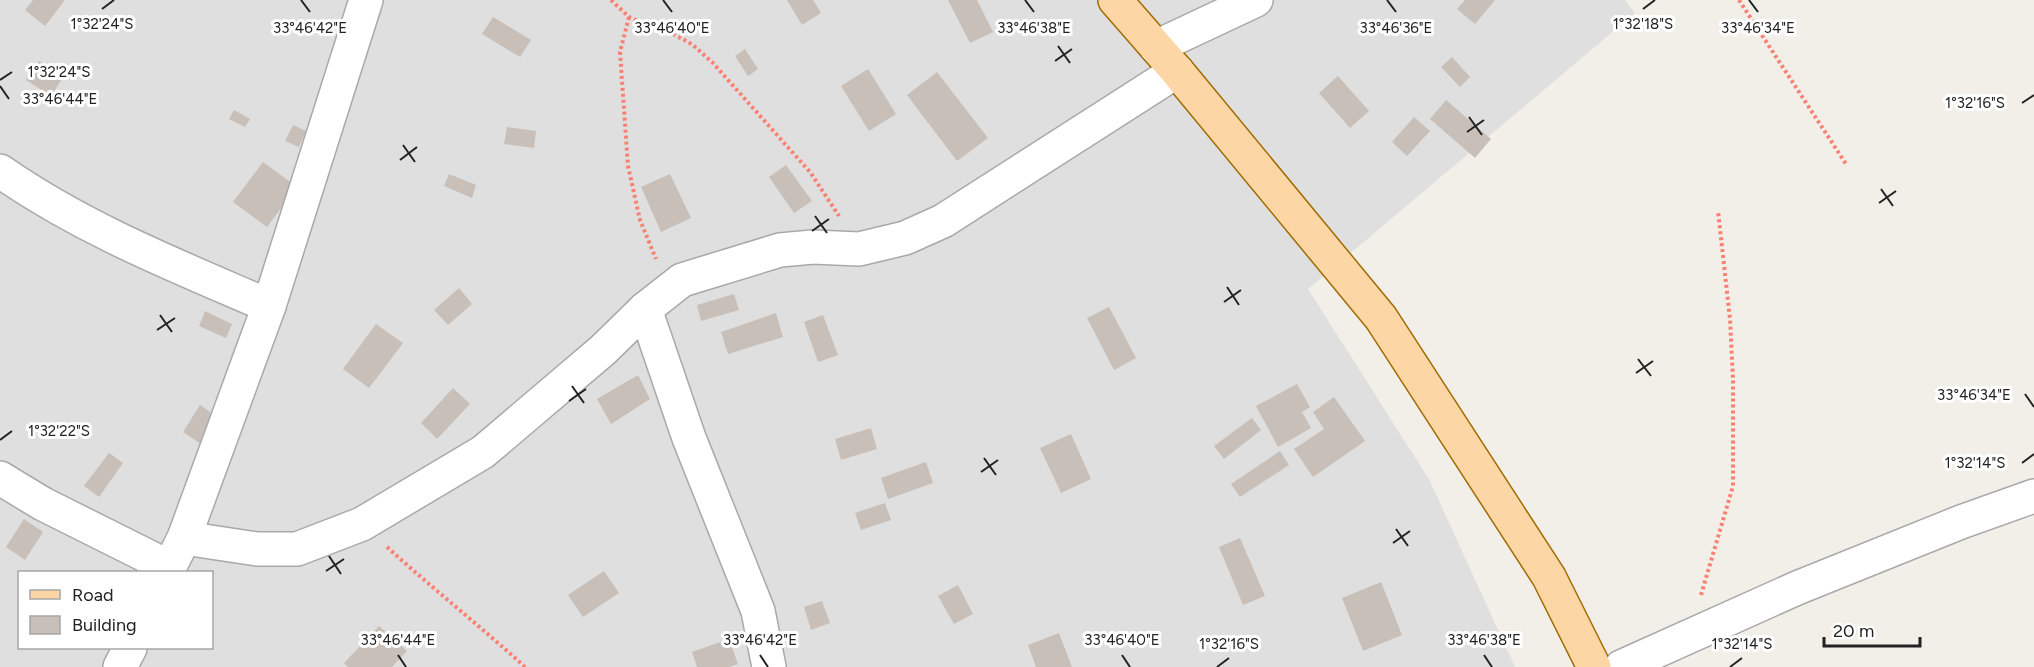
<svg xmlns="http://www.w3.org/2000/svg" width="2034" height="667" viewBox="0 0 2034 667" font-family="Figtree,sans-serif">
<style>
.residential{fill:#e0dfdf;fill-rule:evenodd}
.building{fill:#c7bfb8}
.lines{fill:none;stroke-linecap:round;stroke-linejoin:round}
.minor-casing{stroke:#a9a9a9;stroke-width:36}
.major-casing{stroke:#a06b00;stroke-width:36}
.path{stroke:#fa8072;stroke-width:4;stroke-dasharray:3 3;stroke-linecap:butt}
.minor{stroke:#fff;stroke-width:33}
.major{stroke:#fcd6a4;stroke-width:33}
.ticks{fill:none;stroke:#222;stroke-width:2}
.ticks-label{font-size:15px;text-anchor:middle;fill:#222;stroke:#fff;stroke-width:6;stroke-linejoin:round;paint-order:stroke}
</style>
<rect width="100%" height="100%" fill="#f2efe9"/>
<path class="residential" d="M0,0H1625L1635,13L1308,289L1430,481L1515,667H0ZM20,572H212V648H20Z"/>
<g class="building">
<path d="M33,0H65L45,26L25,10Z"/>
<path d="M787,0H813L821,13L802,25Z"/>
<path d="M948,0H977L993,32L970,43Z"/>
<path d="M1465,0H1495L1475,24L1457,9Z"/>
<path d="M493,17L531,40L520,57L482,34Z"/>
<path d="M745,49L758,69L748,76L735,56Z"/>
<path d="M1452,57L1470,77L1460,87L1441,67Z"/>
<path d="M39,61L64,76L51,96L26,80Z"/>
<path d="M868,69L896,114L869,131L841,86Z"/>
<path d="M937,72L988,138L957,161L907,95Z"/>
<path d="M1338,76L1369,111L1350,128L1319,93Z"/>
<path d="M1446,100L1491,139L1475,158L1430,119Z"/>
<path d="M234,110L250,119L245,127L229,119Z"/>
<path d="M1414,117L1430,131L1407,156L1392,142Z"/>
<path d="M293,125L306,131L299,147L285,141Z"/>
<path d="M507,127L536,131L534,148L504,144Z"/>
<path d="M263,162L297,187L267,227L233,202Z"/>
<path d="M786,165L812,201L794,213L769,177Z"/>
<path d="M449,174L476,185L472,198L444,186Z"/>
<path d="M670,174L691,218L661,232L641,187Z"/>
<path d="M459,288L472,304L448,325L434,310Z"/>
<path d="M734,294L739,310L701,321L697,305Z"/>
<path d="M1109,307L1136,358L1114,370L1087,318Z"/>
<path d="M205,311L232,324L226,338L199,326Z"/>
<path d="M776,313L783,337L728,354L721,332Z"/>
<path d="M823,315L838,355L818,362L804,322Z"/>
<path d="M376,324L403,343L369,388L343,369Z"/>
<path d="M638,375L650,399L611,424L597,399Z"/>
<path d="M1297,384L1310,407L1302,412L1311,428L1278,447L1256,406Z"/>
<path d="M453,388L470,404L437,439L421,423Z"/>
<path d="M1334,397L1365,441L1313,477L1294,449L1324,429L1313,412Z"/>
<path d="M200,405L219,418L201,444L183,432Z"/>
<path d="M1252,418L1261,430L1224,459L1214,446Z"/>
<path d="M871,428L877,449L841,460L835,439Z"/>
<path d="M1071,434L1091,479L1061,493L1040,448Z"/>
<path d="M1280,451L1289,465L1240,497L1231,484Z"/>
<path d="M109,453L123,463L99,497L84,486Z"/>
<path d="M926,462L933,483L888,499L881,478Z"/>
<path d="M885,503L891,520L861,530L855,513Z"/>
<path d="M24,519L43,532L25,560L6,547Z"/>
<path d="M1240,538L1265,596L1243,605L1219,547Z"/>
<path d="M604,571L619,593L583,617L568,595Z"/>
<path d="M1381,582L1402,635L1363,651L1342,598Z"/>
<path d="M958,585L973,614L954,624L938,596Z"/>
<path d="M822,601L830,623L811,630L804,607Z"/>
<path d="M379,626L407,651L392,667H348L344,663Z"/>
<path d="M1059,633L1072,667H1036L1028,645Z"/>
<path d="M729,639L738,664L729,667H697L692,652Z"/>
</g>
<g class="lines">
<g class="minor-casing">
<g id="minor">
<path d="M1156,47L1256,0"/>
<path d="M0,171C83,229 177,266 269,306"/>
<path d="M645,309L689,438L758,611L769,667"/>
<path d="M0,478L43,504L169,567"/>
<path d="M184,538L257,549H297L362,524L483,452L603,350L645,309L682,280L780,250L813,247L859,249L905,238L943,221L1177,71"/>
<path d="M167,572L184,538L269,306L366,0"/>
<path d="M120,667L130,648"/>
<path d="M1621,667L1797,588L1961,522L2034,496"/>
</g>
</g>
<g class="major-casing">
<path id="major" d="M1115,0L1177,71L1381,318L1549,577L1594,667"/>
</g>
<g class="path">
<path d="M611,0L629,17L649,26L670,32L693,45L712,62L810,172L839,216"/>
<path d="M1739,0L1846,164"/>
<path d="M629,17L620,52L628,166L640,220L656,259"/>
<path d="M387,547C432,588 480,626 525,667"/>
<path d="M1701,595L1733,486V379L1730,319L1718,211"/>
</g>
<use href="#minor" class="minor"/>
<use href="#major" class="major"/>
</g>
<path class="ticks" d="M301,0L310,12M663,0L672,12M1025,0L1034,12M1387,0L1396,12M1749,0L1758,12M102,9L114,0M1643,9L1655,0M1058,46L1070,63M1055,61L1072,49M0,80L12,72M0,86L9,99M2022,103L2034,95M1469,117L1482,135M1467,132L1484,120M403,145L415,162M400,160L417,147M1881,189L1893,206M1879,203L1896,191M815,216L827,233M812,231L829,219M1227,287L1239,305M1224,302L1241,290M160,315L172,332M157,330L175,318M1638,359L1651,376M1636,373L1653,361M572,386L584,403M2025,394L2034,407M569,401L586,389M0,440L12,431M984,458L996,475M2022,463L2034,454M981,472L998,460M1396,529L1408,546M1393,543L1410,531M329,556L341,574M326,571L344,559M398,655L406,667M760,655L768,667M1122,655L1130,667M1484,655L1492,667M1217,667L1229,658M1730,667L1742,658"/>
<g class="ticks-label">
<text x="102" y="29">1°32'24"S</text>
<text x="1643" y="29">1°32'18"S</text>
<text x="310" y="33">33°46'42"E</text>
<text x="672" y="33">33°46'40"E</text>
<text x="1034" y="33">33°46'38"E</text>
<text x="1396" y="33">33°46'36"E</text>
<text x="1758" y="33">33°46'34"E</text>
<text x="59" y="77">1°32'24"S</text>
<text x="60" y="104">33°46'44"E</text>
<text x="1975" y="108">1°32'16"S</text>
<text x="1974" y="400">33°46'34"E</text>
<text x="59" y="436">1°32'22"S</text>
<text x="1975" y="468">1°32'14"S</text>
<text x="398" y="645">33°46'44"E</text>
<text x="760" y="645">33°46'42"E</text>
<text x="1122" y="645">33°46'40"E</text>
<text x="1484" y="645">33°46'38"E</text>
<text x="1229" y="649">1°32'16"S</text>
<text x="1742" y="649">1°32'14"S</text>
</g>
<rect x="18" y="571" width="195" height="78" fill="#ffffff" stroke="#a7a7a7" stroke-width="1.5"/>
<rect x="30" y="590" width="30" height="9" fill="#fcd6a4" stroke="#a7a7a7" stroke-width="1.5"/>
<text x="72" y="601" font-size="18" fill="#222222">Road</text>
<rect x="30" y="616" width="30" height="18" fill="#c7bfb8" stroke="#a7a7a7" stroke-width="1.5"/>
<text x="72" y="631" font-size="18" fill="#222222">Building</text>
<path d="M1824 637v9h96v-9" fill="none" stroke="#222222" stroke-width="3"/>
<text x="1833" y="637" font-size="18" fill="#222222" stroke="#ffffff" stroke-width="4.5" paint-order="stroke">20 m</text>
</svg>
